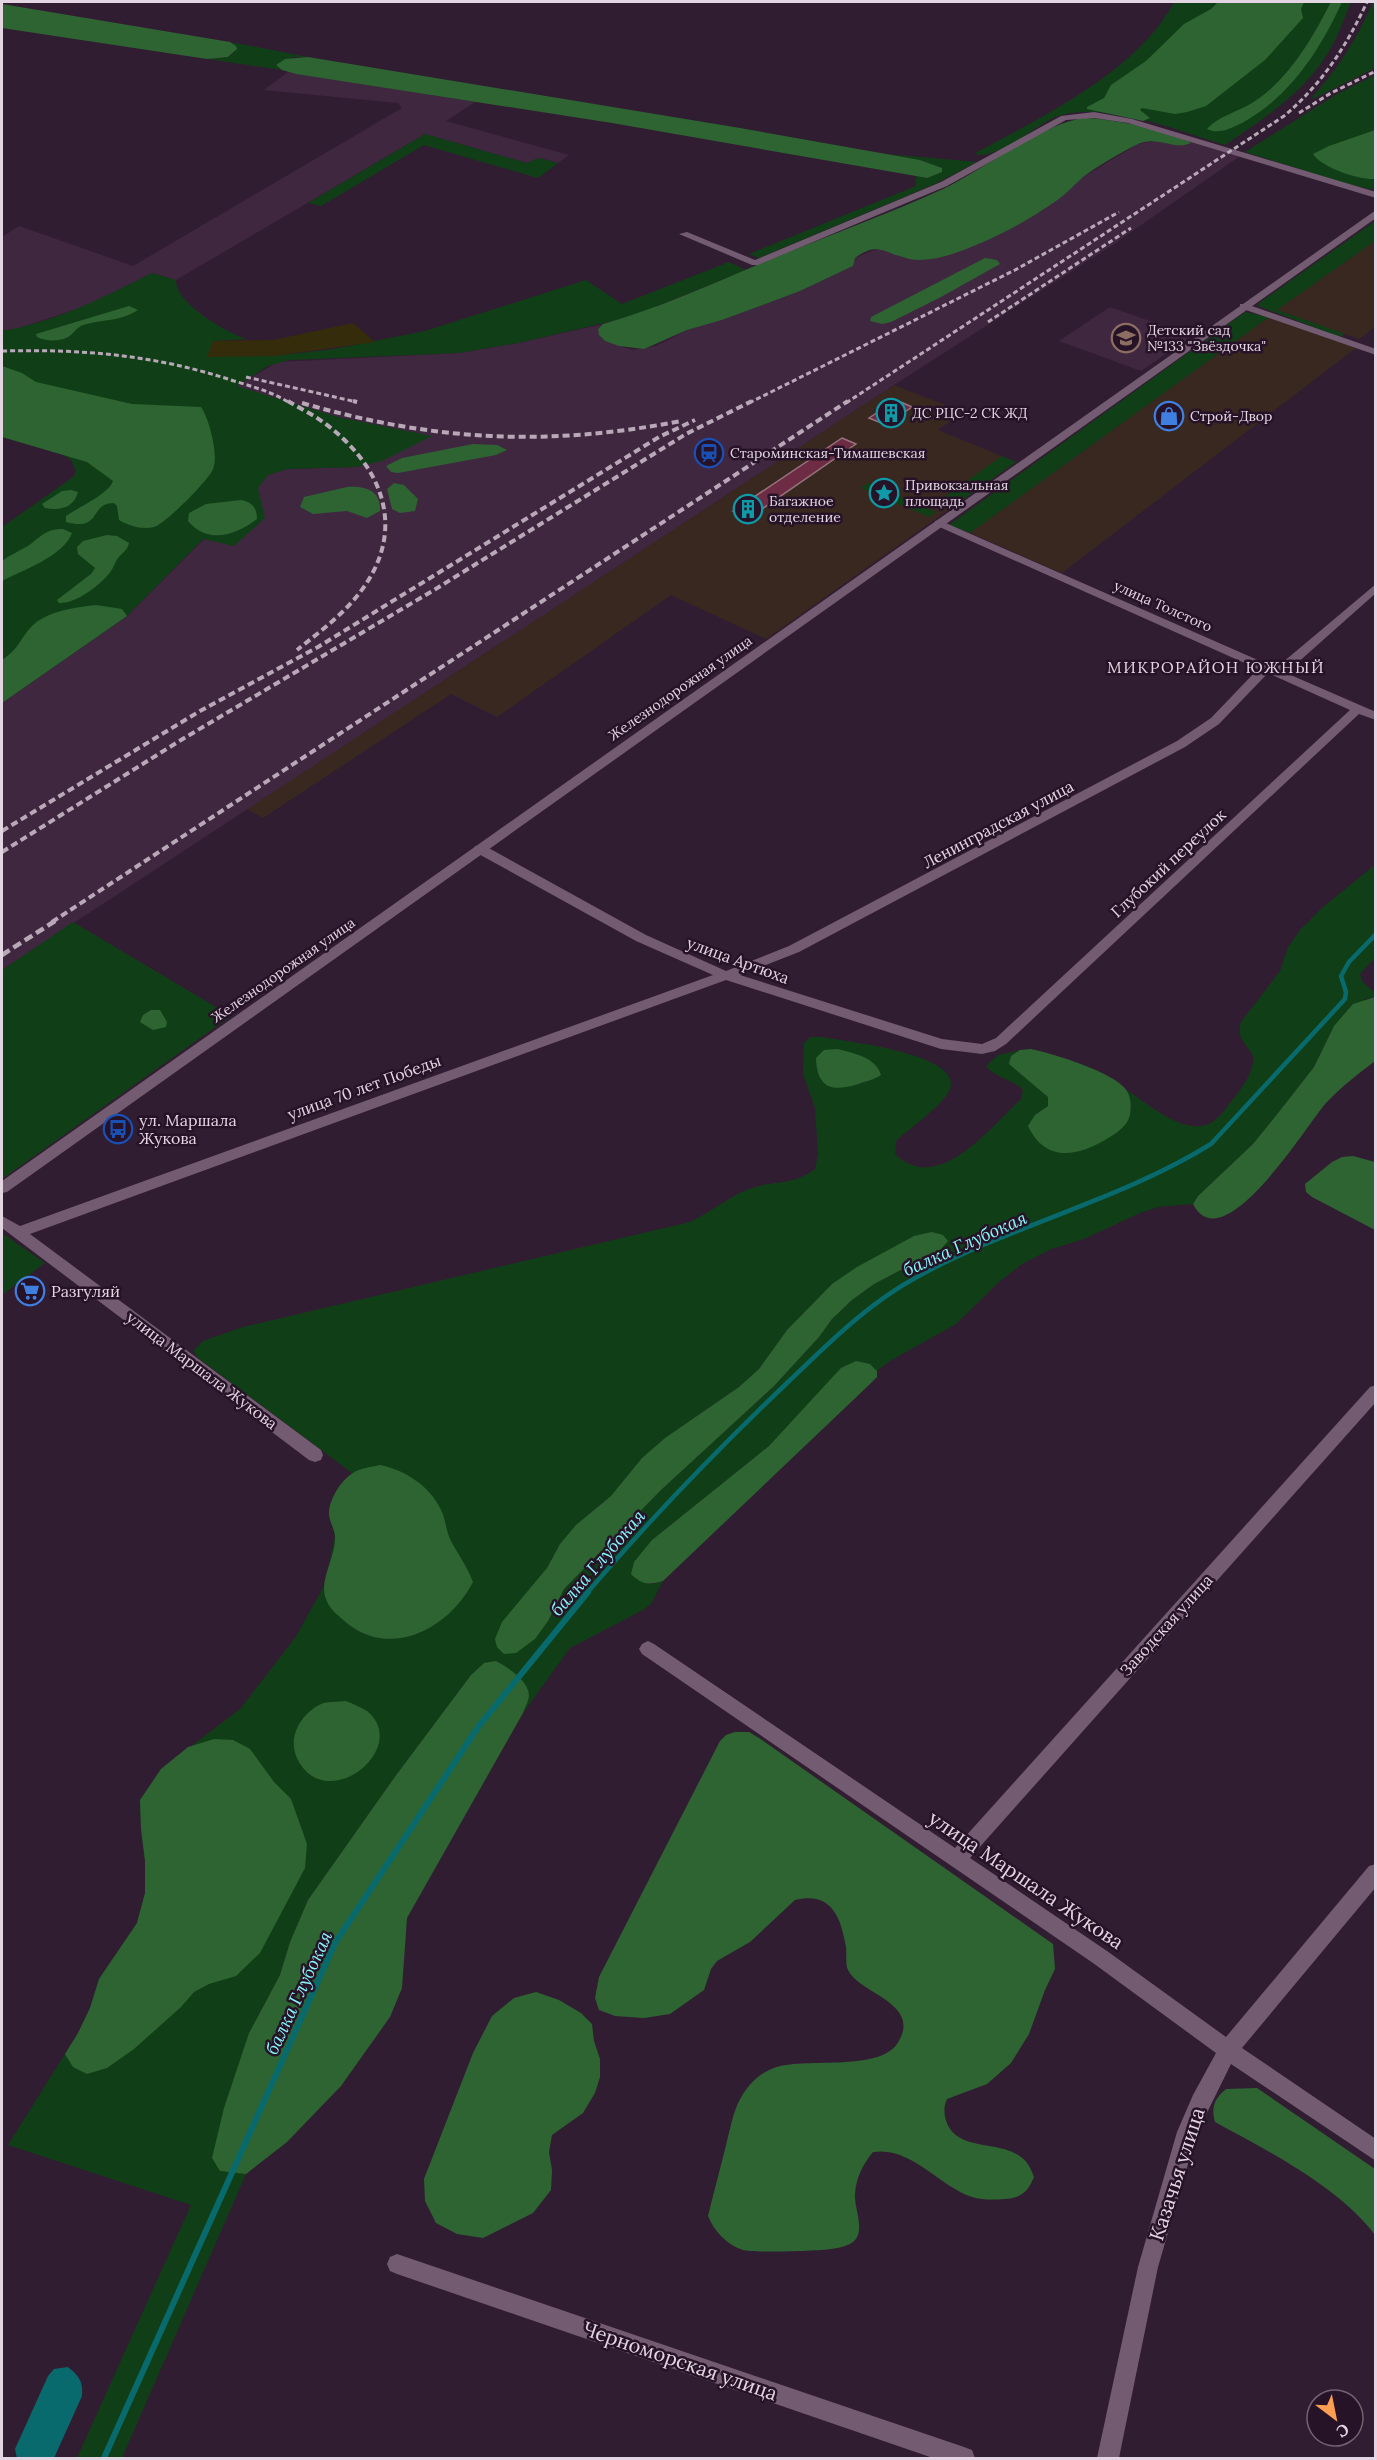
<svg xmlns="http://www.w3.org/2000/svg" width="1377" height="2460" viewBox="0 0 1377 2460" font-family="Lora,serif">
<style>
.commercial{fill:#392820}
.built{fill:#402740}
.green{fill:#103f17;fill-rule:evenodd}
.forest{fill:#2d6432}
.sand{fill:#352c0b}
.water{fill:#096a6d}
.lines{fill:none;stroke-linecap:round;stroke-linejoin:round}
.stream-far1{stroke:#096a6d;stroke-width:4.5}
.stream{stroke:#096a6d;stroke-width:6}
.building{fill:#6e2c44;stroke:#96737d;stroke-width:1.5}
.street{fill:#735b72;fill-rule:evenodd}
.secondary{fill:#735b72;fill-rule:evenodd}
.rail-far2{stroke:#b9a9b8;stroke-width:3;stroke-dasharray:5 3;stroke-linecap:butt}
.rail-far1{stroke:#b9a9b8;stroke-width:4;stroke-dasharray:7 4;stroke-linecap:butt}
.rail{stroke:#b9a9b8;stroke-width:4.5;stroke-dasharray:9 4.5;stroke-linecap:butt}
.labels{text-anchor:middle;stroke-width:5;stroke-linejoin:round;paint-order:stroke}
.far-poi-label{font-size:14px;fill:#e3d5e2;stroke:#271327;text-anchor:start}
.far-street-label{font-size:14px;fill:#e3d5e2;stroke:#271327}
.far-quarter-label{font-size:16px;letter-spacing:1.5px;fill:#e3d5e2;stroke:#271327}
.street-label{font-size:16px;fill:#e3d5e2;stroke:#271327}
.poi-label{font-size:16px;fill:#e3d5e2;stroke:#271327;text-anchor:start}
.water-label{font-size:18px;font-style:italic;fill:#87f7fb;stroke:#271327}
.near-street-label{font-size:20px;fill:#e3d5e2;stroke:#271327}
</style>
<rect width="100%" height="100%" fill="#311d31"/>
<g class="commercial">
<path d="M1375,241V327L1359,339L1277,310Z"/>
<path d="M1269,317L1356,348L1062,573L970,533Z"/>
<path d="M894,385L963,412L938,430L1016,462L766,639L671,595L497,717L451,694L263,818L247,809Z"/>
</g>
<g class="built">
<path d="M288,72L475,102L446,121L569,155L558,163L539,158L527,163L425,134L176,280L152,273L86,306L19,328L2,331V237L19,226L133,266L402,108L398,103L264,90Z"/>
<path d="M1161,140L1177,145L1190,141L1240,156L1111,246L894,385L2,970V703L127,616L268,475L287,469L356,467L431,436L338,417L236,386L278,362L459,353L518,343L603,324L598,329L599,335L605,341L633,350L656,346L687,330L722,320L800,291L853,266L855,258L874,250L883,249L902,257L919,260L946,256L1001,234L1043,210L1083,177L1138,144Z"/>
<path d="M1110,307L1192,336L1141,371L1059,341Z"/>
</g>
<g class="green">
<path d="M1174,2H1351C1345,16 1340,31 1333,44C1309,90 1266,117 1225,145C1178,131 1097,97 1051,119C1028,131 1005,154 978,155L975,153C1041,118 1139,70 1174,2Z"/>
<path d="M1373,2H1376L1375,68L1315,98H1311C1340,67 1356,40 1373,2Z"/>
<path d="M230,42L308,57H294L276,65L282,70L207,59L228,57L234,53L236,46Z"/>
<path d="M1375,75V130L1353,138L1324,164L1350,175L1375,179V190L1351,185L1245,152L1337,94Z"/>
<path d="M425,134L527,163L539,158L558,163L538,178L424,145L321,206L308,203Z"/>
<path d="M887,154L977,162L935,184L759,258L749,254L916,186V176L927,178L942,168L920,160Z"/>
<path d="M1375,221V241L1277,310L1345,334L1340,337L1258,306L1259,303Z"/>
<path d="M729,262L746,270L630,317L518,343L459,353L290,360L268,366L237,386L338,417L432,436L382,461L356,467L287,469L268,475L258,488L265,518L234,546L203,539L127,616L2,703V527L73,477L76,471L71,460L63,454L2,437V331C55,322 104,297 152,273L176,280C175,303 227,333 247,339L213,341L274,356L334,349L425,331L586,280L622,304Z"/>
<path d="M1245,312L1269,317L970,533L949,525Z"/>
<path d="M1002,456L1016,462L954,506L940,500Z"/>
<path d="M868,483L936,512L929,517L861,488Z"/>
<path d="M1375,865V958L1360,974L1362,981L1375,993V997L1365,999L1334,1026L1314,1067L1282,1108L1253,1144L1198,1196L1193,1204L1158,1207L1140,1213L1084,1239L1051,1249L1022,1264L999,1282L956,1324L890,1361L877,1371L870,1364L805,1409L769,1446L652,1540L649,1585L663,1581L651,1604L643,1610L570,1648L523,1713L529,1695L525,1685L484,1663L471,1675L394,1778L308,1900L290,1942L280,1975L249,2033L220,2171L246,2174L122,2458H77L191,2205L8,2145L78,2033L90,2008L99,1979L137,1923L145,1893V1861L141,1829L140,1800L161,1769L240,1709L295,1638L325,1584L335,1536L329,1513L337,1489L352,1473L198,1358L193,1351L203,1341L243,1327L690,1222C711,1212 731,1195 752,1188C776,1180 792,1186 815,1169L818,1154L815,1108L803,1074L804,1043L810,1037H821C843,1041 968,1054 949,1091C942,1106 910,1128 896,1141L895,1154C938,1196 990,1128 1021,1099L1023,1090C1013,1079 995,1078 986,1066L998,1055L1020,1050L1011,1056L1048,1097V1106L1035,1115L1131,1111L1128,1091C1148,1104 1181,1133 1206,1125C1216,1122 1224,1111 1230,1103C1239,1092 1250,1078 1253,1063C1256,1047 1234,1044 1241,1022L1280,971L1288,947L1301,929L1324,906ZM941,1249L874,1284L852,1300L832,1319L819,1337L774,1386L661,1490L609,1542L564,1589L548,1621L547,1568L560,1544L589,1514L611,1496L642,1458L665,1438L739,1387L759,1369L787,1330L832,1284Z"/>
<path d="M73,922L231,1016L2,1179V970Z"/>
<path d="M2,1233L45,1263L2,1295Z"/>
</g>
<g class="forest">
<path d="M1218,2H1304L1301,9L1303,18L1265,60L1206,106L1187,112L1175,114L1142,108L1140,110L1150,118L1143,121L1087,109V107L1104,98L1111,85L1146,61L1184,24L1211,9Z"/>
<path d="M1331,2H1342C1320,50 1290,97 1242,123C1231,128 1219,135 1207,129C1218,116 1241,111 1255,101C1289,79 1313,37 1331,2Z"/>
<path d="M2,4L230,42L236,46L237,49L228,57L207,59L2,28Z"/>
<path d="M308,57L740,128L920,160L942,168V172L927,178L916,176L612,123L296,74L282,70L276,65L285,59Z"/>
<path d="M1085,118C1106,118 1177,131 1191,143C1174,151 1158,135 1138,144C1120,153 1099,165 1083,177C1074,185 1066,194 1056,201C1023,224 985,244 946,256C934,259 918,262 906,258C884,253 878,241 855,258L853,266L800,291L722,320L687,330L644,349L619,346L605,341L599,335L598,329L603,324C660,308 714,283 769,260C827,236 886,215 943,189C985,169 1042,123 1085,118Z"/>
<path d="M1375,130V179C1359,180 1322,168 1313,154L1329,146Z"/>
<path d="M985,258L997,260L1000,264L941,297L891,322L882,324L870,321L871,317Z"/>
<path d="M129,306L138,310C120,322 102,319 83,325C78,327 76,330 72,334C64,342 47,342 37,337L36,334Z"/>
<path d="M2,366L22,373L36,382L132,404L201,407C209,418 219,456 213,469C209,480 165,524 154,527C142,530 130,526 119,520L117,506L114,503C89,503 102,532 66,522V516C77,508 109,494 113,481L87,462L2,437Z"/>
<path d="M473,444L497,445L507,450L496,455L398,473L391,472L386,466L402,458Z"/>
<path d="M394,483L404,485L418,499L415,511L400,513L392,509L387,489Z"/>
<path d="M347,487C365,486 381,490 380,511L367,518L347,511L313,514L300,507L304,497Z"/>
<path d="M71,490L78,492C74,508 59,511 45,508L42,504L62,491Z"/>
<path d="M241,500C252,502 257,508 257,519C236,535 208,545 188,521L189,513L206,504Z"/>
<path d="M63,529L72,533C64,556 21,571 2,581V561C10,555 19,551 28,546C40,537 47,528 63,529Z"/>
<path d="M107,535L117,536L129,543C127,551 123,552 118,558C115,562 114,567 111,571C102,584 76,604 59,603L57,600L91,574L95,568L78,554L77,547L83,541Z"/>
<path d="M96,605L122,609L127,616L2,703V660C20,648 20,638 33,625C48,611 77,607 96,605Z"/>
<path d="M1375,997V1061C1358,1074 1341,1087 1326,1103C1308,1123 1223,1263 1193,1204L1198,1196L1253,1144L1282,1108L1314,1067L1334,1026L1353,1004Z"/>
<path d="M151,1010H160L167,1022L166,1027L153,1030L140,1022L143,1015Z"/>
<path d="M837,1049C853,1053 876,1057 881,1075C874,1080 866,1081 858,1084C831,1093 817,1087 816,1058L824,1050Z"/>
<path d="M1031,1049C1051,1053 1117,1073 1127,1091C1132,1099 1132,1115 1127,1122C1123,1129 1112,1136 1105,1140C1076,1157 1045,1162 1028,1126L1035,1115L1048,1106V1097L1009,1064L1011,1056L1020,1050Z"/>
<path d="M1353,1156L1375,1162V1230L1312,1197L1306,1192L1305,1184L1332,1162L1342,1157Z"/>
<path d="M932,1232L943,1235L948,1241L941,1249L874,1284L852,1300L832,1319L819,1337L774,1386L661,1490L564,1589L548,1621L535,1639L516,1653L504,1654L497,1647L495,1639L502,1622L547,1568L560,1544L576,1525L611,1496L642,1458L665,1438L739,1387L759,1369L787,1330L832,1284L857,1267L914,1236Z"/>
<path d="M856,1361L870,1364L877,1371V1377L869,1385L663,1581C649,1585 642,1585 631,1574L634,1562L652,1540L769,1446L841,1368Z"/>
<path d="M380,1465C405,1470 430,1486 441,1510C446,1520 446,1532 451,1541C459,1556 467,1566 473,1582C450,1627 393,1659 348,1624C339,1616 328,1609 325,1596C320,1578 336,1556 335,1537C335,1530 330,1523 329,1515C328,1501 341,1480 353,1473C360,1468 372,1467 380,1465Z"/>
<path d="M496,1661C507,1667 528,1680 529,1695C529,1700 525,1708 523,1713L407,1918L402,1988L390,2017L341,2086L287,2142L246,2174L220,2171L212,2158L224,2108L249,2033L280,1975L290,1942L308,1900L394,1778L471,1675L484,1663Z"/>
<path d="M346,1701C353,1704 361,1707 367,1711C411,1747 329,1814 299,1762C286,1740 299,1716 319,1705C326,1701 338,1702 346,1701Z"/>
<path d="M735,1732H749L759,1738L1053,1944L1055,1969L1045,1990L1029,2034L1011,2063L987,2084L947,2099C944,2106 944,2109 945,2117C953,2153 998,2139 1021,2157C1028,2162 1031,2169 1034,2177C1028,2192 1021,2198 1004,2199C994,2200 982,2200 972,2197C939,2186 911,2146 873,2152C863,2164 856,2178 855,2194C854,2207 864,2227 856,2239C850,2246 839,2248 831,2249C819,2251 752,2253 743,2250C727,2245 714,2231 708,2216C714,2191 721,2166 727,2141C731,2125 734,2108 743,2094C751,2082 760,2073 774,2068C801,2057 878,2072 897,2044C924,2003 859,1994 848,1970C845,1964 847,1954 846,1947C841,1918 832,1891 795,1900L750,1942L717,1961L711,1969L704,1990L670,2014L644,2018L615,2016L599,2010L595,1998L599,1977L720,1741L726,1735Z"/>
<path d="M214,1739L233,1740L250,1749L274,1782L291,1799L307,1844L305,1868L260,1953L236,1976L209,1984L194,1992L181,2007L134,2049L107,2068L87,2074L73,2067L65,2054L78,2033L90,2008L99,1979L137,1923L145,1893V1861L141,1829L140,1800L161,1769L188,1747Z"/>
<path d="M536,1992L559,2000L581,2013L592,2024L594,2041L600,2059V2077L595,2093L583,2113L552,2135L549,2152L552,2170L551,2190L533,2213L483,2238L457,2234L436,2223L425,2201L424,2179L473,2053L492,2016L514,1998Z"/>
<path d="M1257,2088L1375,2169V2235C1339,2187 1268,2151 1215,2122C1211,2107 1214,2099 1226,2089Z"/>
</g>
<path class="sand" d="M353,323L375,342L274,356L207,357L213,341L273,340Z"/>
<path class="water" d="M68,2367C79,2376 83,2381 82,2396L54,2458H17L15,2449L48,2376L54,2369Z"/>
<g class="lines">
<path class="stream-far1" d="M587,1593C650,1519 717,1450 787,1383C828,1344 867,1304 917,1277C1011,1225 1119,1201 1211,1144L1345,999L1346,992L1341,976L1349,962L1376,934"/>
<path class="stream" d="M104,2458L335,1943L478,1727L588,1592"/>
</g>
<g class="building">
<path d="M896,400L912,407L886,425L869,418Z"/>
<path d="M842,438L856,444L749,518L733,511Z"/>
</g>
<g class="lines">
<g class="street">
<path d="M1094,112L1132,119L1376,192V198L1128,123L1094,118L1066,120L947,186L758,265H752L679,234L687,232L755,260L941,182L1061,116Z"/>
<path d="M1240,304H1246L1376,349V355L1240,308Z"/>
<path d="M939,520L1276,668L1376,584V593L1286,673L1376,712V720L1359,714L1006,1044L995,1051L982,1054L941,1049L726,980L30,1234L321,1450L323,1455L321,1460L315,1462L309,1460L2,1228V1216L20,1226L713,975L636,941L475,852L474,849L475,846H485L646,935L726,971L789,946L1177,741L1211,718L1258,669L935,525V521ZM1268,673L1350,710L996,1038L982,1044L942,1039L740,975L799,952L1185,747L1219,724Z"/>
<path d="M1376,1385V1402L970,1858L1107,1951L1226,2037L1369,1866L1376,1864V1887L1242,2048L1376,2139V2161L1231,2064L1197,2133L1158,2267L1119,2458H1097L1138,2267L1177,2132L1193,2095L1216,2053L1093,1963L642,1654L639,1649L642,1644L648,1641L654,1644L955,1848L1370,1387Z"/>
<path d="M397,2254L964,2447L972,2450L975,2458H933L397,2274L390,2271L387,2264L390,2257Z"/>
</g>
<path class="secondary" d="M1376,210V218L7,1192L2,1193V1181Z"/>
<g class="rail-far2">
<path d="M1299,113L1331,93L1376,71"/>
<path d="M988,322L1131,228"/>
<path d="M2,351C84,349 156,355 234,381C254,387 272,392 290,403"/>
<path d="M246,377L357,402"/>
<path d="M749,403L1015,270L1119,212"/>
<path d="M846,403L1284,116C1322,84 1346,47 1367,2"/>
</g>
<g class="rail-far1">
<path d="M288,401C299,408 312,414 323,422C378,462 407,522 366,584C348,611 322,630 297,650"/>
<path d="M353,401L357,402"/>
<path d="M302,403C434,441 546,447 681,421"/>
<path d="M2,831L200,711L318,647L659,437L695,420"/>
<path d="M2,852L181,740L434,590L686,434L752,401"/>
<path d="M52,922L848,401"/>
</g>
<path class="rail" d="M2,955L55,921"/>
</g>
<defs>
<g id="school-ring" transform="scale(1.5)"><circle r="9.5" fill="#271327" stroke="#8d6e63" stroke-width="1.5"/><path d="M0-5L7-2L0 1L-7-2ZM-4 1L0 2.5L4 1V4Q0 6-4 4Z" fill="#8d6e63"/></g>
<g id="building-ring" transform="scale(1.5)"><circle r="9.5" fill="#271327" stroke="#0f9aa8" stroke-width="1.5"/><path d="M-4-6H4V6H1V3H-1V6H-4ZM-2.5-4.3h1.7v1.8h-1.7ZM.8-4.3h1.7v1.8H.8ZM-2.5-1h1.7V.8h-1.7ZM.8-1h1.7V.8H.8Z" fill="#0f9aa8"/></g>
<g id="shop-ring" transform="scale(1.5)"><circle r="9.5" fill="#271327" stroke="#3f7fe0" stroke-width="1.5"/><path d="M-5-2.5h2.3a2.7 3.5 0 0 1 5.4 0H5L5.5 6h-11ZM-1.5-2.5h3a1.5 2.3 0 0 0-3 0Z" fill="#3f7fe0"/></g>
<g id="station-ring" transform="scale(1.5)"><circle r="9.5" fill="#271327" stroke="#1a4fb4" stroke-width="1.5"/><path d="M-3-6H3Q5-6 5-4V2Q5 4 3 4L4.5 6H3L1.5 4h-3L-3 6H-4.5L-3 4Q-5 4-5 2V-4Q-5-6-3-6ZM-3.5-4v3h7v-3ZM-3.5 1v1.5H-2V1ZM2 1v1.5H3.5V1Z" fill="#1a4fb4"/></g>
<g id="sight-ring" transform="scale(1.5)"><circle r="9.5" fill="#271327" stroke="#0f9aa8" stroke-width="1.5"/><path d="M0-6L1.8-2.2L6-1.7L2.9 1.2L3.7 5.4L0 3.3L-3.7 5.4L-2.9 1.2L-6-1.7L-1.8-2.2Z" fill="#0f9aa8"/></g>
<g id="bus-ring" transform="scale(1.5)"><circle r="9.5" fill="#271327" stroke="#1a4fb4" stroke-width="1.5"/><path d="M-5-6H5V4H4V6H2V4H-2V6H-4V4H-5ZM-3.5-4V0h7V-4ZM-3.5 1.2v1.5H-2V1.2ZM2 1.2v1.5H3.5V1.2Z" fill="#1a4fb4"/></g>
<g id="supermarket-ring" transform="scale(1.5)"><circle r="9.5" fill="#271327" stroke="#3f7fe0" stroke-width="1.5"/><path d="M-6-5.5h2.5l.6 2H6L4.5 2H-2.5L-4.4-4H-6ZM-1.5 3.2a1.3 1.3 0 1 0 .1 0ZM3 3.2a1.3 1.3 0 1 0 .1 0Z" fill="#3f7fe0"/></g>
</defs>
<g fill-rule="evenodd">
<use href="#school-ring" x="1126" y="338"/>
<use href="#building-ring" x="891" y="413"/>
<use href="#shop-ring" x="1169" y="416"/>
<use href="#station-ring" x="709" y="453"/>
<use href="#sight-ring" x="884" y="493"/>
<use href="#building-ring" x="748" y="509"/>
<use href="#bus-ring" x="118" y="1129"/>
<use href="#supermarket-ring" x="30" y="1291"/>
</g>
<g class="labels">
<g class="far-poi-label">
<text x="1147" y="335">Детский сад<tspan x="1147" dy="16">№133 "Звёздочка"</tspan></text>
<text x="912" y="418">ДС РЦС-2 СК ЖД</text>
<text x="1190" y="421">Строй-Двор</text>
<text x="730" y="458">Староминская-Тимашевская</text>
<text x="905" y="490">Привокзальная<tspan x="905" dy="16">площадь</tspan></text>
<text x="769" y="506">Багажное<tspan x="769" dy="16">отделение</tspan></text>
</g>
<g class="far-street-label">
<text transform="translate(1163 606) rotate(24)" y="5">улица Толстого</text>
<text transform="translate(680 688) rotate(-35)" y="5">Железнодорожная улица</text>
<text transform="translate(283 970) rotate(-35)" y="5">Железнодорожная улица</text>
</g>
<g class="far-quarter-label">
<text x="1216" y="673">МИКРОРАЙОН ЮЖНЫЙ</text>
</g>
<g class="street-label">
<text transform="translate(998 824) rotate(-28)" y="6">Ленинградская улица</text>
<text transform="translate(1168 863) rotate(-43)" y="6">Глубокий переулок</text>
<text transform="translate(738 960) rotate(20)" y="6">улица Артюха</text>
<text transform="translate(364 1087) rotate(-20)" y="6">улица 70 лет Победы</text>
<text transform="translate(202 1370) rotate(37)" y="6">улица Маршала Жукова</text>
<text transform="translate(1166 1625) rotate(-48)" y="6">Заводская улица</text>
</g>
<g class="poi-label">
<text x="139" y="1126">ул. Маршала<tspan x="139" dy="18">Жукова</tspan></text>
<text x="51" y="1297">Разгуляй</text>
</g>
<g class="water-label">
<text transform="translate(965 1244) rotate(-24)" y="6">балка Глубокая</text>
<text transform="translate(598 1563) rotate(-49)" y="6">балка Глубокая</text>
<text transform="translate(299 1993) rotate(-65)" y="6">балка Глубокая</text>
</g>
<g class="near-street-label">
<text transform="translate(1026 1880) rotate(34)" y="7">улица Маршала Жукова</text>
<text transform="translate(1177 2174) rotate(-72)" y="7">Казачья улица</text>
<text transform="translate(680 2361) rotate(19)" y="7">Черноморская улица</text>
</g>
</g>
<rect width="1377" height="2460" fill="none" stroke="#e3d5e2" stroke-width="6"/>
<g transform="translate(1335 2418) rotate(148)"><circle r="28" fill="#271327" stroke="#726172" stroke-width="1.5"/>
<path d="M0-4.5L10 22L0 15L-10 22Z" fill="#fb9e51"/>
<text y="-9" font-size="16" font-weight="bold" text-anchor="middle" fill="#e3d5e2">С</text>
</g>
</svg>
